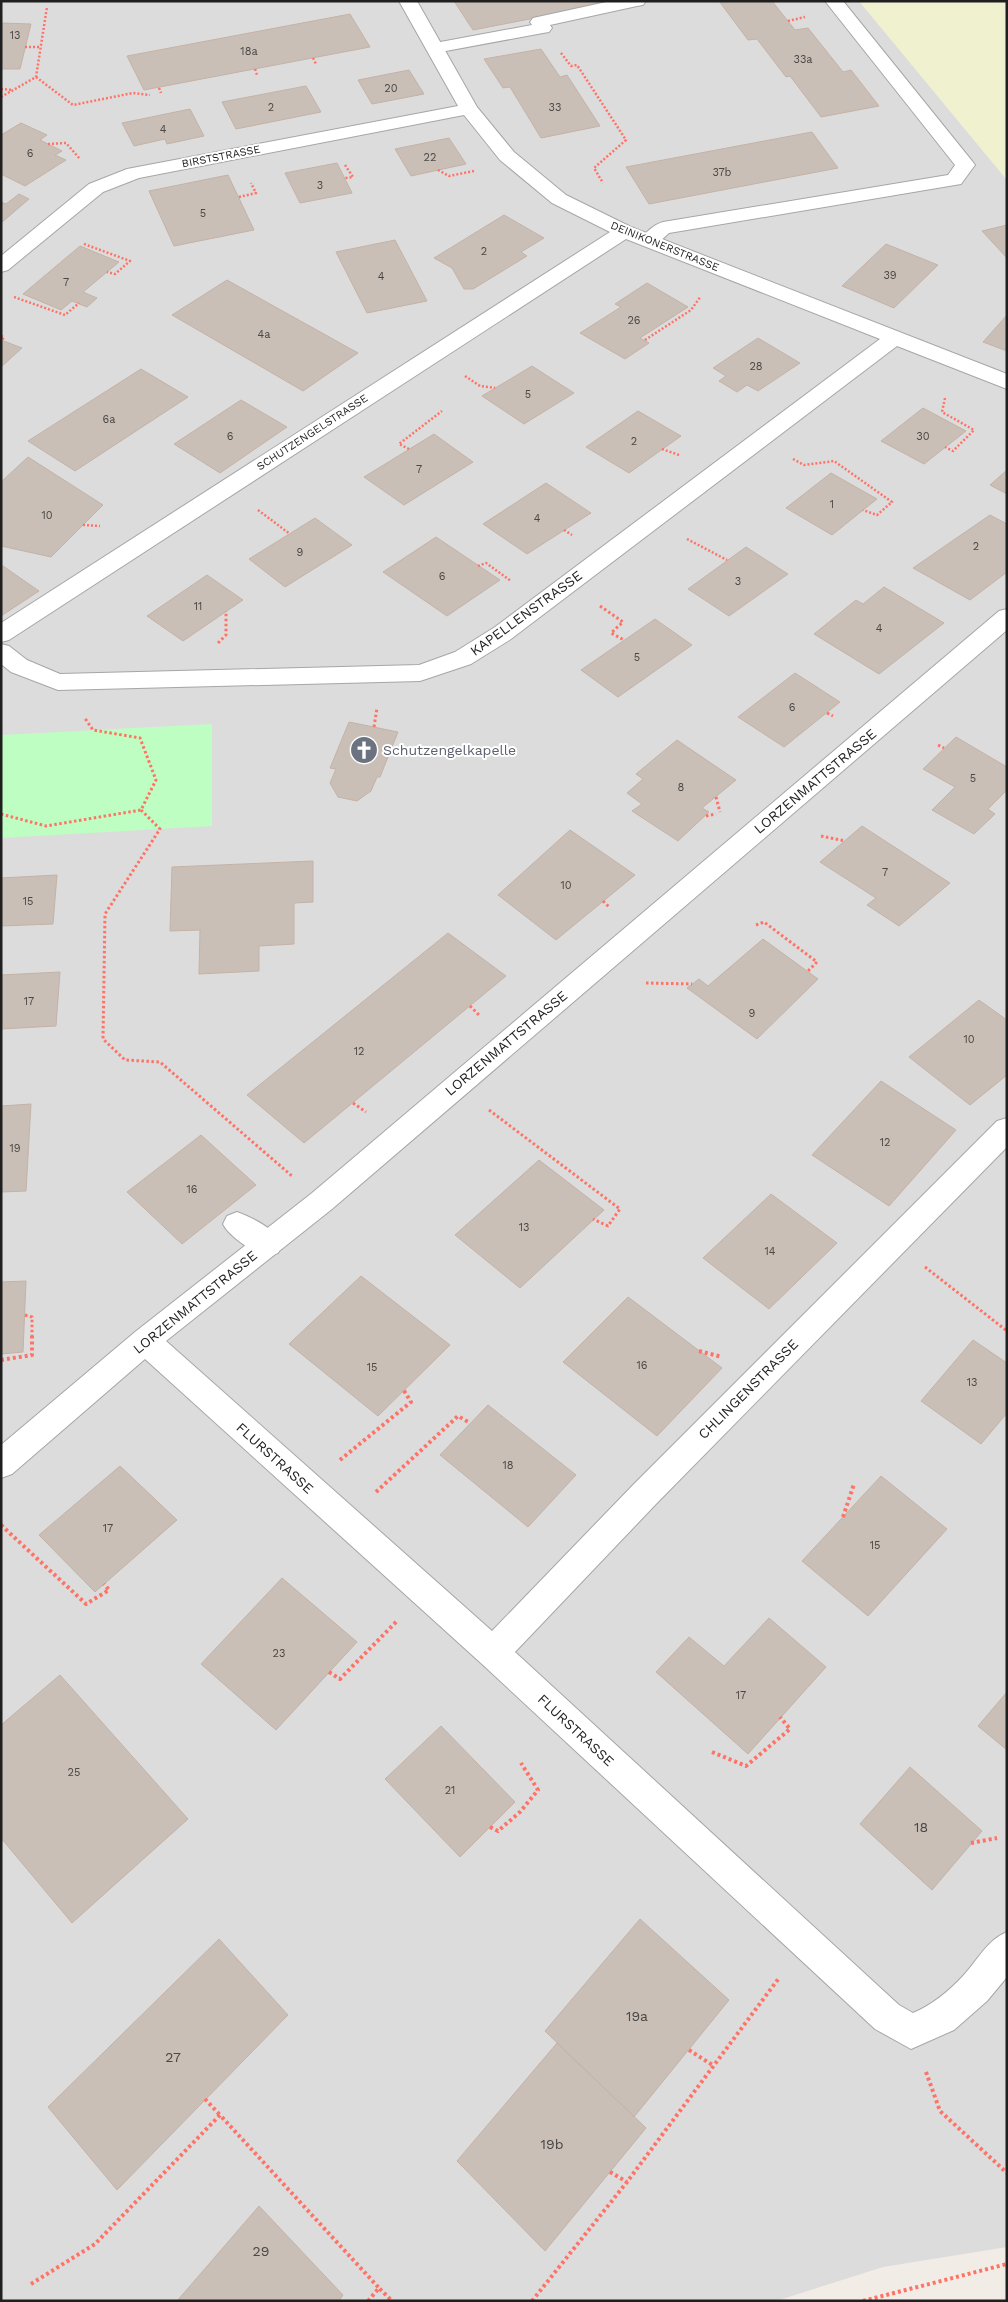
<svg xmlns="http://www.w3.org/2000/svg" width="1008" height="2302" viewBox="0 0 1008 2302" font-family="'Work Sans',sans-serif">
<style>
.residential{fill:#dddcdc}
.farmland{fill:#eff1cf}
.park{fill:#bffec2}
.building{fill:#c9bfb7;stroke:#c4b2a6}
.lines{fill:none;stroke-linecap:round;stroke-linejoin:round}
.service-casing{stroke:#a6a6a6;stroke-width:2}
.minor-casing{stroke:#a6a6a6;stroke-width:2}
.path-far2{stroke:#ff7367;stroke-width:2.5;stroke-dasharray:2 2;stroke-linecap:butt}
.path-far1{stroke:#ff7367;stroke-width:3;stroke-dasharray:2.5 2.5;stroke-linecap:butt}
.path{stroke:#ff7367;stroke-width:4;stroke-dasharray:3 3;stroke-linecap:butt}
.service{fill:#fff;fill-rule:evenodd}
.minor{fill:#fff;fill-rule:evenodd}
.labels{text-anchor:middle;stroke-width:4;stroke-linejoin:round;paint-order:stroke}
.number-label{font-size:11px;fill:#4a4745}
.far-street-label{font-size:11px;fill:#1f1f1f;stroke:#fff}
.street-label{font-size:14px;fill:#1f1f1f;stroke:#fff}
.worship-label{font-size:14px;fill:#5b616d;stroke:#fff;text-anchor:start}
.near-number-label{font-size:14px;fill:#4a4745}
</style>
<rect width="100%" height="100%" fill="#f1ece5"/>
<path class="residential" d="M1,1H859L1007,180V2247L883,2267L776,2301H1Z"/>
<path class="farmland" d="M859,1H1007V180Z"/>
<path class="park" d="M212,724V826L1,838V735Z"/>
<g class="building">
<path d="M454,1H605L607,4L473,30Z"/>
<path d="M719,1H772L795,30L808,28L843,72L851,70L879,106L821,117L790,76L786,77L757,39L748,40Z"/>
<path d="M350,14L370,47L144,90L127,56Z"/>
<path d="M1,23L31,24L20,69H1Z"/>
<path d="M541,49L560,77L567,75L600,126L541,138L510,87L503,88L484,59Z"/>
<path d="M409,70L424,94L372,104L358,80Z"/>
<path d="M306,86L321,112L236,129L222,102Z"/>
<path d="M190,109L204,136L167,144L165,139L134,146L122,123Z"/>
<path d="M21,123L47,135L40,140L62,151L55,155L66,160L25,186L1,174V135Z"/>
<path d="M812,132L838,168L649,204L626,167Z"/>
<path d="M449,138L466,164L411,176L395,149Z"/>
<path d="M337,163L352,193L300,203L285,173Z"/>
<path d="M228,175L254,230L174,246L149,191Z"/>
<path d="M19,194L29,199L1,223V202L6,204Z"/>
<path d="M504,215L544,238L521,252L527,256L473,289H464L452,268L434,258Z"/>
<path d="M1007,225V258L982,231Z"/>
<path d="M395,240L427,301L367,313L336,252Z"/>
<path d="M886,244L938,265L894,308L842,286Z"/>
<path d="M80,246L119,262L83,292L97,298L87,307L72,301L61,310L23,294Z"/>
<path d="M227,280L358,353L303,391L172,315Z"/>
<path d="M647,283L688,307L640,338L649,343L625,359L580,333L621,307L615,304Z"/>
<path d="M1007,315V351L983,342Z"/>
<path d="M758,338L800,363L758,391L747,385L737,392L719,381L726,376L713,368Z"/>
<path d="M1,340L22,348L1,367Z"/>
<path d="M532,366L574,393L524,424L482,396Z"/>
<path d="M141,369L188,397L75,471L28,441Z"/>
<path d="M241,400L287,427L220,473L174,444Z"/>
<path d="M923,408L966,431L924,464L881,441Z"/>
<path d="M638,411L681,436L629,473L586,447Z"/>
<path d="M434,434L473,462L404,505L364,477Z"/>
<path d="M28,457L103,505L51,557L1,546V482Z"/>
<path d="M1007,470V494L990,485Z"/>
<path d="M831,473L877,499L832,535L786,508Z"/>
<path d="M546,483L591,513L527,554L483,524Z"/>
<path d="M990,515L1007,524V572L970,600L913,568Z"/>
<path d="M315,518L352,545L285,587L249,559Z"/>
<path d="M436,537L500,580L447,616L383,572Z"/>
<path d="M746,547L788,574L729,616L688,589Z"/>
<path d="M3,566L39,591L1,616V567Z"/>
<path d="M207,575L243,600L183,641L147,616Z"/>
<path d="M884,587L944,623L879,674L814,634L856,600L863,604Z"/>
<path d="M655,619L692,645L618,697L581,670Z"/>
<path d="M795,673L840,702L784,747L738,717Z"/>
<path d="M349,722L398,732L380,777H377L371,791L357,801L338,797L330,783L336,769L330,768Z"/>
<path d="M956,737L1007,767V790L988,809L995,814L974,834L932,810L955,787L923,769Z"/>
<path d="M677,740L736,780L702,808L709,812L678,841L632,811L642,804L627,793L643,779L636,774Z"/>
<path d="M862,826L950,883L899,926L867,905L876,898L820,862Z"/>
<path d="M570,830L635,875L556,940L498,895Z"/>
<path d="M313,861V902L294,903V944L259,946V971L199,974L200,930L170,931L172,867Z"/>
<path d="M57,875L53,924L1,926V878Z"/>
<path d="M448,933L506,976L304,1143L247,1095Z"/>
<path d="M763,939L818,979L757,1039L687,988L699,979L708,986Z"/>
<path d="M60,972L56,1026L1,1029V975Z"/>
<path d="M979,1000L1007,1020V1075L970,1105L909,1057Z"/>
<path d="M881,1081L956,1130L889,1206L812,1155Z"/>
<path d="M31,1104L26,1191L1,1192V1106Z"/>
<path d="M201,1135L256,1185L182,1244L127,1192Z"/>
<path d="M539,1160L604,1210L520,1288L455,1235Z"/>
<path d="M771,1194L837,1243L769,1309L703,1258Z"/>
<path d="M361,1276L450,1345L378,1416L289,1344Z"/>
<path d="M26,1281L23,1352L1,1354V1282Z"/>
<path d="M628,1297L722,1368L657,1436L563,1362Z"/>
<path d="M973,1340L1007,1363V1413L981,1444L921,1401Z"/>
<path d="M488,1405L576,1475L528,1527L440,1455Z"/>
<path d="M120,1466L177,1520L95,1592L39,1535Z"/>
<path d="M881,1476L947,1529L868,1616L802,1561Z"/>
<path d="M282,1578L357,1642L276,1730L201,1664Z"/>
<path d="M769,1618L826,1667L748,1754L656,1672L689,1637L724,1666Z"/>
<path d="M60,1675L188,1819L72,1923L1,1838V1725Z"/>
<path d="M1007,1692V1750L978,1726Z"/>
<path d="M441,1726L515,1802L460,1857L385,1779Z"/>
<path d="M910,1767L982,1831L932,1890L860,1824Z"/>
<path d="M640,1919L729,2000L634,2117L545,2031Z"/>
<path d="M219,1939L288,2015L117,2190L48,2107Z"/>
<path d="M557,2043L646,2128L545,2251L457,2161Z"/>
<path d="M259,2206L343,2295L339,2301H177Z"/>
</g>
<g class="lines">
<g class="service-casing">
<g id="service">
<path d="M611,1H646L643,5L637,6L550,25L552,28L549,32L543,33L435,53L429,52L426,48L429,44L435,43L532,25L530,22L533,18Z"/>
<path d="M825,1H843L972,161L975,165L961,184L669,233C660,241 655,248 642,245L639,241C645,233 653,225 663,222L948,175L955,165Z"/>
<path d="M237,1212C253,1218 275,1229 282,1244L278,1253C275,1254 270,1256 267,1256C254,1254 228,1235 223,1224L227,1216Z"/>
</g>
</g>
<g class="minor-casing">
<g id="minor">
<path d="M399,1H417L477,107L514,152L566,195L631,227L1007,374V389L897,346L511,639L471,664L420,681L58,690L11,672L1,664V644L9,646L27,660L60,674L419,665L455,652L495,627L880,339L626,239L9,640L1,642V623L610,232L552,203L500,160L464,115L139,178L103,192L8,270L1,272V256L89,184L127,169L458,106Z"/>
<path d="M1007,609V630L332,1209L166,1341L492,1631L634,1484L997,1121L1007,1118V1147L656,1504L515,1652L899,2005L913,2013C932,2005 949,1991 963,1976C978,1960 987,1940 1007,1932V1977L987,2001L954,2030L911,2049L875,2029L482,1664L145,1359L12,1474L1,1478V1445L135,1332L312,1193L999,611Z"/>
</g>
</g>
<g class="path-far2">
<path d="M788,21L805,17"/>
<path d="M25,47H41"/>
<path d="M561,53L571,66L577,65L626,140L594,168L603,183"/>
<path d="M313,58L316,64"/>
<path d="M255,69L257,75"/>
<path d="M36,77L73,105L133,93L150,95"/>
<path d="M159,88L161,93"/>
<path d="M1,89L13,90"/>
<path d="M1,97L36,77L47,7"/>
<path d="M48,144L66,143L80,159"/>
<path d="M345,165L353,177L345,178"/>
<path d="M438,170L449,176L474,171"/>
<path d="M239,197L256,193L251,183"/>
<path d="M84,244L130,261L115,274L107,272"/>
<path d="M14,297L65,315L79,303"/>
<path d="M1,336L4,337L2,340"/>
<path d="M645,340L691,310L701,296"/>
<path d="M465,376L480,386L495,388"/>
<path d="M945,398L942,412L974,430L953,451L945,447"/>
<path d="M409,449L399,444L442,411"/>
<path d="M662,449L679,455"/>
<path d="M793,459L804,465L834,461L892,502L877,515L863,510"/>
<path d="M258,510L290,534"/>
<path d="M83,525L100,526"/>
<path d="M564,530L572,535"/>
<path d="M687,539L727,560"/>
<path d="M478,566L486,563L511,581"/>
</g>
<g class="path-far1">
<path d="M600,606L623,622L611,633L624,640"/>
<path d="M218,643L226,635V611"/>
<path d="M827,713L833,716"/>
<path d="M374,727L377,708"/>
<path d="M938,745L944,748"/>
<path d="M716,797L720,812"/>
<path d="M141,810L160,829L105,914L103,1039L125,1060L160,1062L292,1176"/>
<path d="M1,814L46,826L141,810L156,780L140,738L93,730L84,717"/>
<path d="M706,816L716,814"/>
<path d="M821,836L845,841"/>
<path d="M603,901L609,907"/>
<path d="M756,925L764,922L817,962L808,971"/>
<path d="M646,983L692,984"/>
<path d="M470,1006L480,1016"/>
<path d="M353,1103L366,1112"/>
<path d="M489,1110L620,1209L608,1226L593,1219"/>
<path d="M925,1267L1007,1331"/>
<path d="M25,1315L32,1317V1337"/>
</g>
<g class="path">
<path d="M699,1351L722,1357"/>
<path d="M1,1360L32,1355V1336"/>
<path d="M340,1460L411,1402L403,1389"/>
<path d="M376,1492L458,1416L470,1423"/>
<path d="M843,1517L854,1484"/>
<path d="M1,1525L86,1604L109,1590L104,1584"/>
<path d="M329,1672L340,1679L397,1621"/>
<path d="M712,1752L746,1766L790,1729L780,1717"/>
<path d="M490,1827L498,1831L520,1812L538,1790L521,1763"/>
<path d="M971,1843L997,1838"/>
<path d="M689,2050L714,2066"/>
<path d="M926,2072L940,2111L1007,2173"/>
<path d="M205,2099L220,2115"/>
<path d="M610,2172L627,2182"/>
<path d="M31,2284L95,2244L220,2115L379,2288"/>
<path d="M368,2301L379,2288L392,2301"/>
<path d="M532,2301L627,2182L779,1978"/>
<path d="M863,2301L1007,2264"/>
</g>
<use href="#service" class="service"/>
<use href="#minor" class="minor"/>
</g>
<defs>
<g id="church-disc" transform="scale(1.4375)"><circle r="9.5" fill="#6b7280" stroke="#fff"/><path d="M-1.2-6h2.4v3.5h3.3v2.4h-3.3V6h-2.4V-.1h-3.3v-2.4h3.3Z" fill="#fff"/></g>
</defs>
<g fill-rule="evenodd">
<use href="#church-disc" x="364" y="750"/>
</g>
<g class="labels">
<g class="number-label">
<text x="15" y="39">13</text>
<text x="249" y="55">18a</text>
<text x="803" y="63">33a</text>
<text x="391" y="92">20</text>
<text x="271" y="111">2</text>
<text x="555" y="111">33</text>
<text x="163" y="133">4</text>
<text x="30" y="157">6</text>
<text x="430" y="161">22</text>
<text x="722" y="176">37b</text>
<text x="320" y="189">3</text>
<text x="203" y="217">5</text>
<text x="484" y="255">2</text>
<text x="890" y="279">39</text>
<text x="381" y="280">4</text>
<text x="66" y="286">7</text>
<text x="634" y="324">26</text>
<text x="264" y="338">4a</text>
<text x="756" y="370">28</text>
<text x="528" y="398">5</text>
<text x="109" y="423">6a</text>
<text x="230" y="440">6</text>
<text x="923" y="440">30</text>
<text x="634" y="445">2</text>
<text x="419" y="473">7</text>
<text x="832" y="508">1</text>
<text x="47" y="519">10</text>
<text x="537" y="522">4</text>
<text x="976" y="550">2</text>
<text x="300" y="556">9</text>
<text x="442" y="580">6</text>
<text x="738" y="585">3</text>
<text x="198" y="610">11</text>
<text x="879" y="632">4</text>
<text x="637" y="661">5</text>
<text x="792" y="711">6</text>
<text x="973" y="782">5</text>
<text x="681" y="791">8</text>
<text x="885" y="876">7</text>
<text x="566" y="889">10</text>
<text x="28" y="905">15</text>
<text x="29" y="1005">17</text>
<text x="752" y="1017">9</text>
<text x="969" y="1043">10</text>
<text x="359" y="1055">12</text>
<text x="885" y="1146">12</text>
<text x="15" y="1152">19</text>
<text x="192" y="1193">16</text>
<text x="524" y="1231">13</text>
<text x="770" y="1255">14</text>
<text x="642" y="1369">16</text>
<text x="372" y="1371">15</text>
<text x="972" y="1386">13</text>
<text x="508" y="1469">18</text>
<text x="108" y="1532">17</text>
<text x="875" y="1549">15</text>
<text x="279" y="1657">23</text>
<text x="741" y="1699">17</text>
<text x="74" y="1776">25</text>
<text x="450" y="1794">21</text>
</g>
<g class="far-street-label">
<text transform="translate(221 156) rotate(-11)" y="4">BIRSTSTRASSE</text>
<text transform="translate(665 246) rotate(22)" y="4">DEINIKONERSTRASSE</text>
<text transform="translate(312 432) rotate(-33)" y="4">SCHUTZENGELSTRASSE</text>
</g>
<g class="street-label">
<text transform="translate(526 613) rotate(-36)" y="5">KAPELLENSTRASSE</text>
<text transform="translate(815 781) rotate(-40)" y="5">LORZENMATTSTRASSE</text>
<text transform="translate(506 1043) rotate(-40)" y="5">LORZENMATTSTRASSE</text>
<text transform="translate(195 1302) rotate(-39)" y="5">LORZENMATTSTRASSE</text>
<text transform="translate(748 1389) rotate(-45)" y="5">CHLINGENSTRASSE</text>
<text transform="translate(275 1458) rotate(42)" y="5">FLURSTRASSE</text>
<text transform="translate(576 1730) rotate(43)" y="5">FLURSTRASSE</text>
</g>
<g class="worship-label">
<text x="383" y="755">Schutzengelkapelle</text>
</g>
<g class="near-number-label">
<text x="921" y="1832">18</text>
<text x="637" y="2021">19a</text>
<text x="173" y="2062">27</text>
<text x="552" y="2149">19b</text>
<text x="261" y="2256">29</text>
</g>
</g>
<rect width="1008" height="2302" fill="none" stroke="#1f1f1f" stroke-width="5"/>
</svg>
